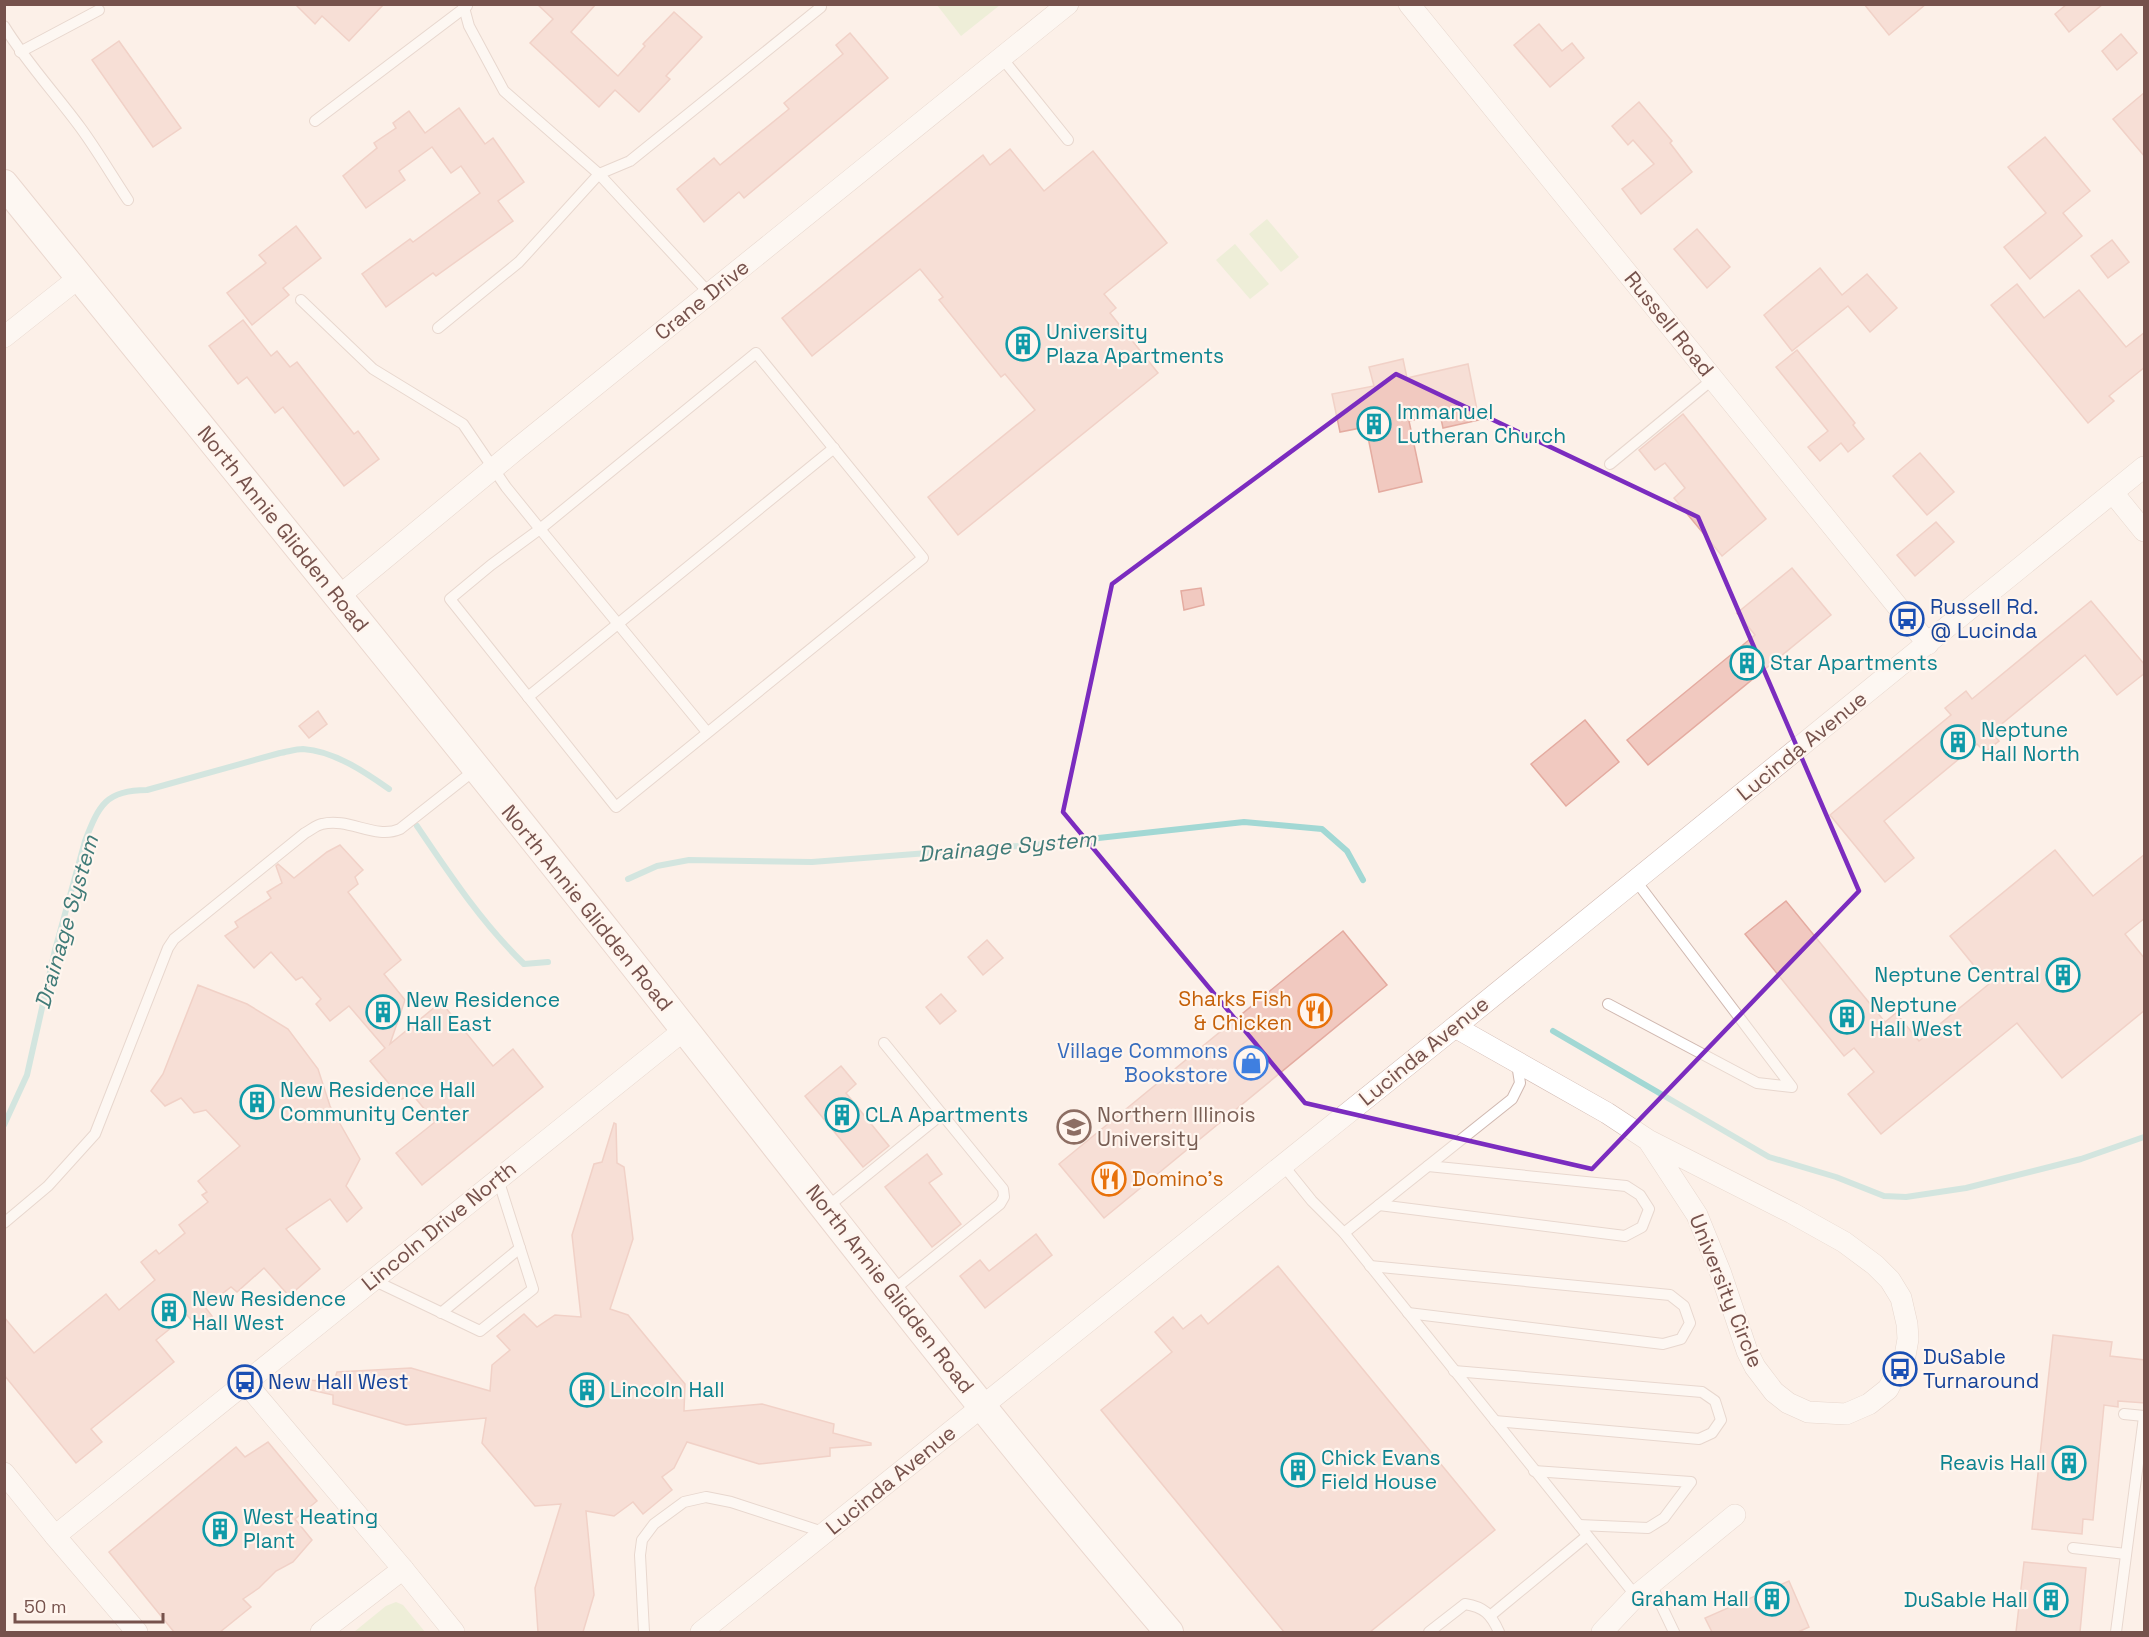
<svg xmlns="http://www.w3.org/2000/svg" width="2149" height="1637" viewBox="0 0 2149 1637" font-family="'Space Grotesk',sans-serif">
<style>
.green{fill:#ddeac6}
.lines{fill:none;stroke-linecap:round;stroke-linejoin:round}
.stream{stroke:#a2d8d4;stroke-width:6}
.building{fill:#f1c9c0;stroke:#e4aba0;stroke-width:1.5}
.service-casing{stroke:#d0b8b0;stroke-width:12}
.minor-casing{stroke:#d0b8b0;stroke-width:22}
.secondary-casing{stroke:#d6b8b0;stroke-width:30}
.service{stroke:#fff;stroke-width:10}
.minor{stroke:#fff;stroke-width:21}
.secondary{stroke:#fff;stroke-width:28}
.marked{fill:none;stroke:#7b2cbf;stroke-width:4.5;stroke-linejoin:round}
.labels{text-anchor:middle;stroke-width:4.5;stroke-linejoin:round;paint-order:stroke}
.street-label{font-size:21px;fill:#76524c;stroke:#fff5ee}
.culture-label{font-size:21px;fill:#0d838f;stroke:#fff5ee;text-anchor:start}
.transit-label{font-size:21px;fill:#164399;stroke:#fff5ee;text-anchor:start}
.food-label{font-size:21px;fill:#c56008;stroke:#fff5ee;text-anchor:end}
.shop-label{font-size:21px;fill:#366cbe;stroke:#fff5ee;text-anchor:end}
.education-label{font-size:21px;fill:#785e54;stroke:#fff5ee;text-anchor:start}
.water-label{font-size:22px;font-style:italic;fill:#407b78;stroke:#fff5ee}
</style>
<rect width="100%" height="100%" fill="#fcf0e8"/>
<g class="green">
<path d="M937,5H1000L961,36Z"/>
<path d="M1267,219L1299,257L1281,272L1249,234Z"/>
<path d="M1235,244L1269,284L1250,299L1216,260Z"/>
<path d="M396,1602L403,1605L425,1632H354L386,1606Z"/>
</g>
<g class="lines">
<g class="stream">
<path d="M417,826C450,875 482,923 524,964L548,962"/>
<path d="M628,879L657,866L689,860L812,862L1044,844L1244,822L1322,829L1347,851L1363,880"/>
<path d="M1553,1031L1769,1157L1836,1177L1884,1196L1906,1197L1966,1188L2081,1159L2144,1137"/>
<path d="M4,1125L27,1075L55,950L85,841C99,805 106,790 147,790L280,753C287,752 296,749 303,749C334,751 365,772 389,789"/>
</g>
</g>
<g class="building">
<path d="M295,4H384L349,41L322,16L315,24Z"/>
<path d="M537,4H596L571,32L618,76L645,46L643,44L674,12L702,37L666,76L670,79L639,112L615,90L599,107L530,43L553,19Z"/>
<path d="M1864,4H1926L1889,35Z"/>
<path d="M2067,4H2103L2069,32L2055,14Z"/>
<path d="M1539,24L1562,51L1572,43L1584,58L1550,87L1514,45Z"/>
<path d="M850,33L888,78L744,198L739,192L704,222L677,189L714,158L720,165L789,109L784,103L843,54L836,45Z"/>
<path d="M2121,34L2137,53L2117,70L2102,51Z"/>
<path d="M119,41L181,128L153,147L92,60Z"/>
<path d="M2145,92V157L2113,119Z"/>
<path d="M1639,102L1672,141L1670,143L1692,172L1641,214L1622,189L1654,164L1633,140L1628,145L1612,126Z"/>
<path d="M459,108L485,144L493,138L524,182L498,201L513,221L436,276L433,273L386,307L362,274L410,239L413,242L480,193L461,166L451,173L432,147L399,171L405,180L366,208L343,176L377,148L374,143L396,128L393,123L409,111L425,133Z"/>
<path d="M2045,137L2090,191L2063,213L2082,236L2030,279L2004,247L2046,213L2008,167Z"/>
<path d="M1010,149L1044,191L1093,151L1167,243L1104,294L1116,308L1110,313L1158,373L958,535L928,497L1035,410L1005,374L1001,377L939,300L943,297L920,269L812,356L782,318L983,155L990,165Z"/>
<path d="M296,226L321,258L283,288L289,295L252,325L227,293L266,263L259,255Z"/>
<path d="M1697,229L1730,267L1707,288L1674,249Z"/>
<path d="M2112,240L2129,262L2108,278L2091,256Z"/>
<path d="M1820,268L1842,295L1867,274L1897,308L1870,332L1848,306L1792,351L1764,315Z"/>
<path d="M2017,284L2044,318L2079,290L2126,347L2145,332V367L2109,396L2114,401L2088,423L1991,305Z"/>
<path d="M243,320L271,356L277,351L290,367L297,362L354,434L358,431L379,459L344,486L283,407L275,413L247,377L238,384L209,346Z"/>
<path d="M1797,350L1855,423L1853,425L1864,439L1848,452L1841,443L1820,461L1808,447L1828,431L1776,367Z"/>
<path d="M1403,359L1407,378L1468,364L1479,420L1443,428L1440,414L1409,421L1422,482L1379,492L1366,427L1340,432L1332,394L1374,386L1369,367Z"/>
<path d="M1683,414L1766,519L1722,556L1674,498L1685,488L1665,463L1655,470L1639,450Z"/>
<path d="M1920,453L1954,492L1927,515L1893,476Z"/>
<path d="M1936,522L1954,542L1915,576L1897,555Z"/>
<path d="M1792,568L1831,615L1648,765L1627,740L1755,635L1737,613Z"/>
<path d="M1201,588L1204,605L1184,610L1181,591Z"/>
<path d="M2091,601L2145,665V673L2117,695L2085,655L1992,732L1999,741L1985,752L1977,744L1884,821L1914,858L1885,882L1830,815L1951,715L1945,708L1966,691L1972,699Z"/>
<path d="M318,711L327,724L309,738L299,726Z"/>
<path d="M1585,720L1619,762L1566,806L1531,764Z"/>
<path d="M340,845L363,870L355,877L358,884L348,892L401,960L384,974L405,1000L390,1044L441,1002L493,1066L513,1049L543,1087L422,1185L396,1153L435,1122L412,1094L402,1099L370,1061L385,1048L349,1006L330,1021L316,1004L321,999L302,977L296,980L271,952L254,968L225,936L238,927L235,922L271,898L267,892L282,883L276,866L278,864L294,878L327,852Z"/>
<path d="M2055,850L2093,896L2145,854V918L2125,934L2145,959V1010L2062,1078L2017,1023L1881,1134L1848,1094L1874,1072L1854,1048L1844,1056L1745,934L1786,901L1885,1022L1896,1013L1919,1041L1989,984L1950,936Z"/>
<path d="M1343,931L1387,985L1104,1218L1059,1164Z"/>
<path d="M987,940L1003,958L983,975L968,957Z"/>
<path d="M198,985L247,1004L288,1029L318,1069L330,1106L360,1159L346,1186L362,1208L347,1222L330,1199L286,1229L320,1269L289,1296L264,1268L237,1292L231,1287L205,1307L212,1316L197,1327L187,1315L156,1340L174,1362L91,1429L102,1442L76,1463L4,1375V1317L34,1353L106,1294L119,1310L155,1280L141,1262L156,1250L159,1254L185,1233L179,1225L208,1202L202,1195L207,1192L198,1181L240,1146L206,1110L194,1113L181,1098L165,1106L151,1091L163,1074Z"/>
<path d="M941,994L956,1011L940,1024L926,1007Z"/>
<path d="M841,1066L856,1084L846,1093L889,1146L863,1167L805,1096Z"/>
<path d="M614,1123L616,1124L617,1163L624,1167L633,1239L610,1309L628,1315L685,1384L684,1411L762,1404L834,1424L833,1433L871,1443V1445L830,1448V1456L759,1464L687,1442L674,1468L662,1477L672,1490L643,1514L633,1502L614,1516L586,1511L594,1595L583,1632H538L535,1588L561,1504L535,1506L482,1443L486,1418L406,1425L333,1404V1395L298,1387L299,1380L334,1381L337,1372L411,1368L490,1391L492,1365L510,1350L497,1336L524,1314L537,1327L555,1315L581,1317L572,1235L594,1164L602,1162Z"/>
<path d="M927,1154L942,1174L929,1183L961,1224L932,1247L885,1187Z"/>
<path d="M1036,1234L1052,1255L985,1308L960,1276L980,1260L989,1271Z"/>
<path d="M1278,1266L1495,1530L1370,1632H1284L1101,1410L1172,1352L1155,1332L1173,1317L1183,1329L1201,1315L1208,1324Z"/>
<path d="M2053,1335L2112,1342L2110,1356L2145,1360V1403L2118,1401V1407L2104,1405L2093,1520L2083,1519L2082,1534L2032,1529Z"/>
<path d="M268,1442L317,1501L295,1519L312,1540L293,1562L276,1571L259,1588L243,1599L251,1607L220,1632H174L109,1552L236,1447L245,1457Z"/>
<path d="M2024,1562L2086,1568L2080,1632H2016Z"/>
<path d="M1789,1581L1809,1627L1798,1632H1712L1705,1618Z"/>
</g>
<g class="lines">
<g class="service-casing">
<g id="service">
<path d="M463,4L469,26L504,91L599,174L710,294"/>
<path d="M4,26C26,62 55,93 80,127C97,150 112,176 128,200"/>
<path d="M20,52L99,10"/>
<path d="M1002,58L1068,140"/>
<path d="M315,121L467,6"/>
<path d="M301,300L373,369L463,424L506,487L540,529L491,565L450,599L616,807L923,558L756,353L540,529L707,732"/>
<path d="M438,328L519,262L599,174L630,161L821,7"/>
<path d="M1610,464L1713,379"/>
<path d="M528,697L834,448"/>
<path d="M1608,1004L1757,1083L1792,1087L1636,881"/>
<path d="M884,1043L1003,1189L1004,1197L1000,1204L892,1291"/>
<path d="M1283,1165L1312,1201L1344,1233L1636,1596"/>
<path d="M1379,1205L1625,1236L1642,1227L1649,1209L1640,1195L1626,1186L1428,1166"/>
<path d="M826,1208L942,1114"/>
<path d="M4,1223L48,1186L95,1134L168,948L174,939L305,833C311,830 316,825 322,824C349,817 375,840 400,829L476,769"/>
<path d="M1344,1233L1512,1099L1520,1083L1517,1064"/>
<path d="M1370,1266L1670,1295L1684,1306L1690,1323L1681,1339L1663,1344L1408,1313"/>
<path d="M373,1280L480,1331L533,1289L498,1179"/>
<path d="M441,1313L520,1248"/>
<path d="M1454,1371L1702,1392L1715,1401L1721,1420L1712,1433L1699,1439L1495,1421"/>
<path d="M2124,1414L2144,1416"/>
<path d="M1534,1471L1691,1482L1664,1518L1648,1528L1579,1525"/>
<path d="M2073,1548L2126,1554"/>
<path d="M1651,1584L1674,1632"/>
<path d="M1490,1616L1587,1536"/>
<path d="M644,1632L640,1555L642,1540L654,1524L684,1502L706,1497L731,1502L826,1533"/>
<path d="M1429,1632L1465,1604C1484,1607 1491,1614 1499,1632"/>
<path d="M2116,1632L2144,1417"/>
</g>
</g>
<g class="minor-casing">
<g id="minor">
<path d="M1409,4L1928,644"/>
<path d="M4,337L81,276"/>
<path d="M2113,493L2144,531"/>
<path d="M338,597L518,448L1068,4"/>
<path d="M1455,1027L1607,1113L1648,1140L1792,1213L1844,1242L1875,1265L1890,1280L1901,1298L1907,1324L1908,1339L1905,1356L1888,1389L1869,1404L1846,1414L1808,1412L1788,1403L1774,1392L1755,1367L1747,1351L1721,1274L1697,1215L1648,1140"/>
<path d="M245,1382L403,1569L454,1632"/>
<path d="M4,1473L55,1536L137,1632"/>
<path d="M55,1536L684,1030"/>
<path d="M321,1632L403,1569"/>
<path d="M701,1632L1455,1027L2144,467"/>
<path d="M1602,1632L1636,1596L1735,1515"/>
</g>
</g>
<g class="secondary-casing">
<path id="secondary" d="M4,184C208,436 413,687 614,940C798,1172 977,1408 1169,1632"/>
</g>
<use href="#service" class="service"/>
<use href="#minor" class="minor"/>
<use href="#secondary" class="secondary"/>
</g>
<path d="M0 0H2149V1637H0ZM1396,374L1698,517L1859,891L1592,1169L1305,1103L1063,812L1112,584Z" fill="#fcf0e8" fill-opacity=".55" fill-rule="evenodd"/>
<path class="marked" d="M1396,374L1698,517L1859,891L1592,1169L1305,1103L1063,812L1112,584Z"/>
<defs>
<g id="building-ring" transform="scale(1.725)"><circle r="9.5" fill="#fff5ee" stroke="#0f9aa8" stroke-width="1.5"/><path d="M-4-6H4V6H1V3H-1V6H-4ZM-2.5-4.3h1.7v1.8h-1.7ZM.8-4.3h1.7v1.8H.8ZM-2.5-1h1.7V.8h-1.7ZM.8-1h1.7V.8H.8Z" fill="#0f9aa8"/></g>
<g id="bus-ring" transform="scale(1.725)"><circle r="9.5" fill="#fff5ee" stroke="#1a4fb4" stroke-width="1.5"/><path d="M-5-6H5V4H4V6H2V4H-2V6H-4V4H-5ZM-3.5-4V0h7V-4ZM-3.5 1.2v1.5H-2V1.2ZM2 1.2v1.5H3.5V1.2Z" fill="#1a4fb4"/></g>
<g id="restaurant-ring" transform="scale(1.725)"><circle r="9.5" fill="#fff5ee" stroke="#e8710a" stroke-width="1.5"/><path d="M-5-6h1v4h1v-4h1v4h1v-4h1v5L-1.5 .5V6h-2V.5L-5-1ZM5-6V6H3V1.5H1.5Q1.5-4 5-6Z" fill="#e8710a"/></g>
<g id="shop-ring" transform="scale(1.725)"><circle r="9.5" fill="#fff5ee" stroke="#3f7fe0" stroke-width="1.5"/><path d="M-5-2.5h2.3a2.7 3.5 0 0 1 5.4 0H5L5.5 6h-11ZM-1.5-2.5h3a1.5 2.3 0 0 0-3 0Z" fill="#3f7fe0"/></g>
<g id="university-ring" transform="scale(1.725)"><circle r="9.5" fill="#fff5ee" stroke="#8d6e63" stroke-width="1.5"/><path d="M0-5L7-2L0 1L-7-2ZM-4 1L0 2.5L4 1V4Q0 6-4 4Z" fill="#8d6e63"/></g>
</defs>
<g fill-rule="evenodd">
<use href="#building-ring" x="1023" y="344"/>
<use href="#building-ring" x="1374" y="424"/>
<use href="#bus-ring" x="1907" y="619"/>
<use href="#building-ring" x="1747" y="663"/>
<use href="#building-ring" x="1958" y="742"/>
<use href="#building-ring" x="2063" y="975"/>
<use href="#restaurant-ring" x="1315" y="1011"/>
<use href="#building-ring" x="383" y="1012"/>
<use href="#building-ring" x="1847" y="1017"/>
<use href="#shop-ring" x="1251" y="1063"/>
<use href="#building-ring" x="257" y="1102"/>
<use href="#building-ring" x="842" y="1115"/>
<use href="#university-ring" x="1074" y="1127"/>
<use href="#restaurant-ring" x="1109" y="1179"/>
<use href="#building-ring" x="169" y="1311"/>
<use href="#bus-ring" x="1900" y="1369"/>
<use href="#bus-ring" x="245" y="1382"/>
<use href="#building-ring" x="587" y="1390"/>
<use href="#building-ring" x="2069" y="1463"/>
<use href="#building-ring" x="1298" y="1470"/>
<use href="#building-ring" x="220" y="1529"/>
<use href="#building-ring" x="1772" y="1599"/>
<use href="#building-ring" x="2051" y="1600"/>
</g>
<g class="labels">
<g class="street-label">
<text transform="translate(702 300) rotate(-39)" y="7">Crane Drive</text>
<text transform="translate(1669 324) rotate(51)" y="7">Russell Road</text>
<text transform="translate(283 529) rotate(51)" y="7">North Annie Glidden Road</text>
<text transform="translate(1802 746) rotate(-39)" y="7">Lucinda Avenue</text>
<text transform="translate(587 908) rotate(51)" y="7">North Annie Glidden Road</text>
<text transform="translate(1424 1051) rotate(-39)" y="7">Lucinda Avenue</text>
<text transform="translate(439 1226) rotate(-39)" y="7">Lincoln Drive North</text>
<text transform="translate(890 1289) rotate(52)" y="7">North Annie Glidden Road</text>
<text transform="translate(1726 1291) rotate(68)" y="7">University Circle</text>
<text transform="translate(891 1480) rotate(-39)" y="7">Lucinda Avenue</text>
</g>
<g class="culture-label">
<text x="1046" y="339">University<tspan x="1046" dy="24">Plaza Apartments</tspan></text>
<text x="1397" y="419">Immanuel<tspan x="1397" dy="24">Lutheran Church</tspan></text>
<text x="1770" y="670">Star Apartments</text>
<text x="1981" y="737">Neptune<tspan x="1981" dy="24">Hall North</tspan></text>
<text x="2040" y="982" text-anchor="end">Neptune Central</text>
<text x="406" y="1007">New Residence<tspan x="406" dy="24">Hall East</tspan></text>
<text x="1870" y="1012">Neptune<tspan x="1870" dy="24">Hall West</tspan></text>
<text x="280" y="1097">New Residence Hall<tspan x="280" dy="24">Community Center</tspan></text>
<text x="865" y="1122">CLA Apartments</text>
<text x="192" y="1306">New Residence<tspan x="192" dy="24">Hall West</tspan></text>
<text x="610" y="1397">Lincoln Hall</text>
<text x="1321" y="1465">Chick Evans<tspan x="1321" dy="24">Field House</tspan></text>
<text x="2046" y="1470" text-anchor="end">Reavis Hall</text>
<text x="243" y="1524">West Heating<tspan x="243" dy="24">Plant</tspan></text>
<text x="1749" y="1606" text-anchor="end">Graham Hall</text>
<text x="2028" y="1607" text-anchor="end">DuSable Hall</text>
</g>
<g class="transit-label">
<text x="1930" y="614">Russell Rd.<tspan x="1930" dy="24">@ Lucinda</tspan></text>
<text x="1923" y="1364">DuSable<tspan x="1923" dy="24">Turnaround</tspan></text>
<text x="268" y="1389">New Hall West</text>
</g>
<g class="food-label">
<text x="1292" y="1006">Sharks Fish<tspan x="1292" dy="24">&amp; Chicken</tspan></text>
<text x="1132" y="1186" text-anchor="start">Domino's</text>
</g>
<g class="shop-label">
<text x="1228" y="1058">Village Commons<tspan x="1228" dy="24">Bookstore</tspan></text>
</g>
<g class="education-label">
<text x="1097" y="1122">Northern Illinois<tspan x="1097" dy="24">University</tspan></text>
</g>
<g class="water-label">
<text transform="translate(1007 846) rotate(-5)" y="8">Drainage System</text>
<text transform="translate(66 922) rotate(-74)" y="8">Drainage System</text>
</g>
</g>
<rect width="2149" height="1637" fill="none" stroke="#76524c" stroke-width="12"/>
<path d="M15 1613v9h148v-9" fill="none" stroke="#76524c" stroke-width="3"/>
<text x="24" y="1613" font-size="18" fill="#76524c" stroke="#fff5ee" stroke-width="4.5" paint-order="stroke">50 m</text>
</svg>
